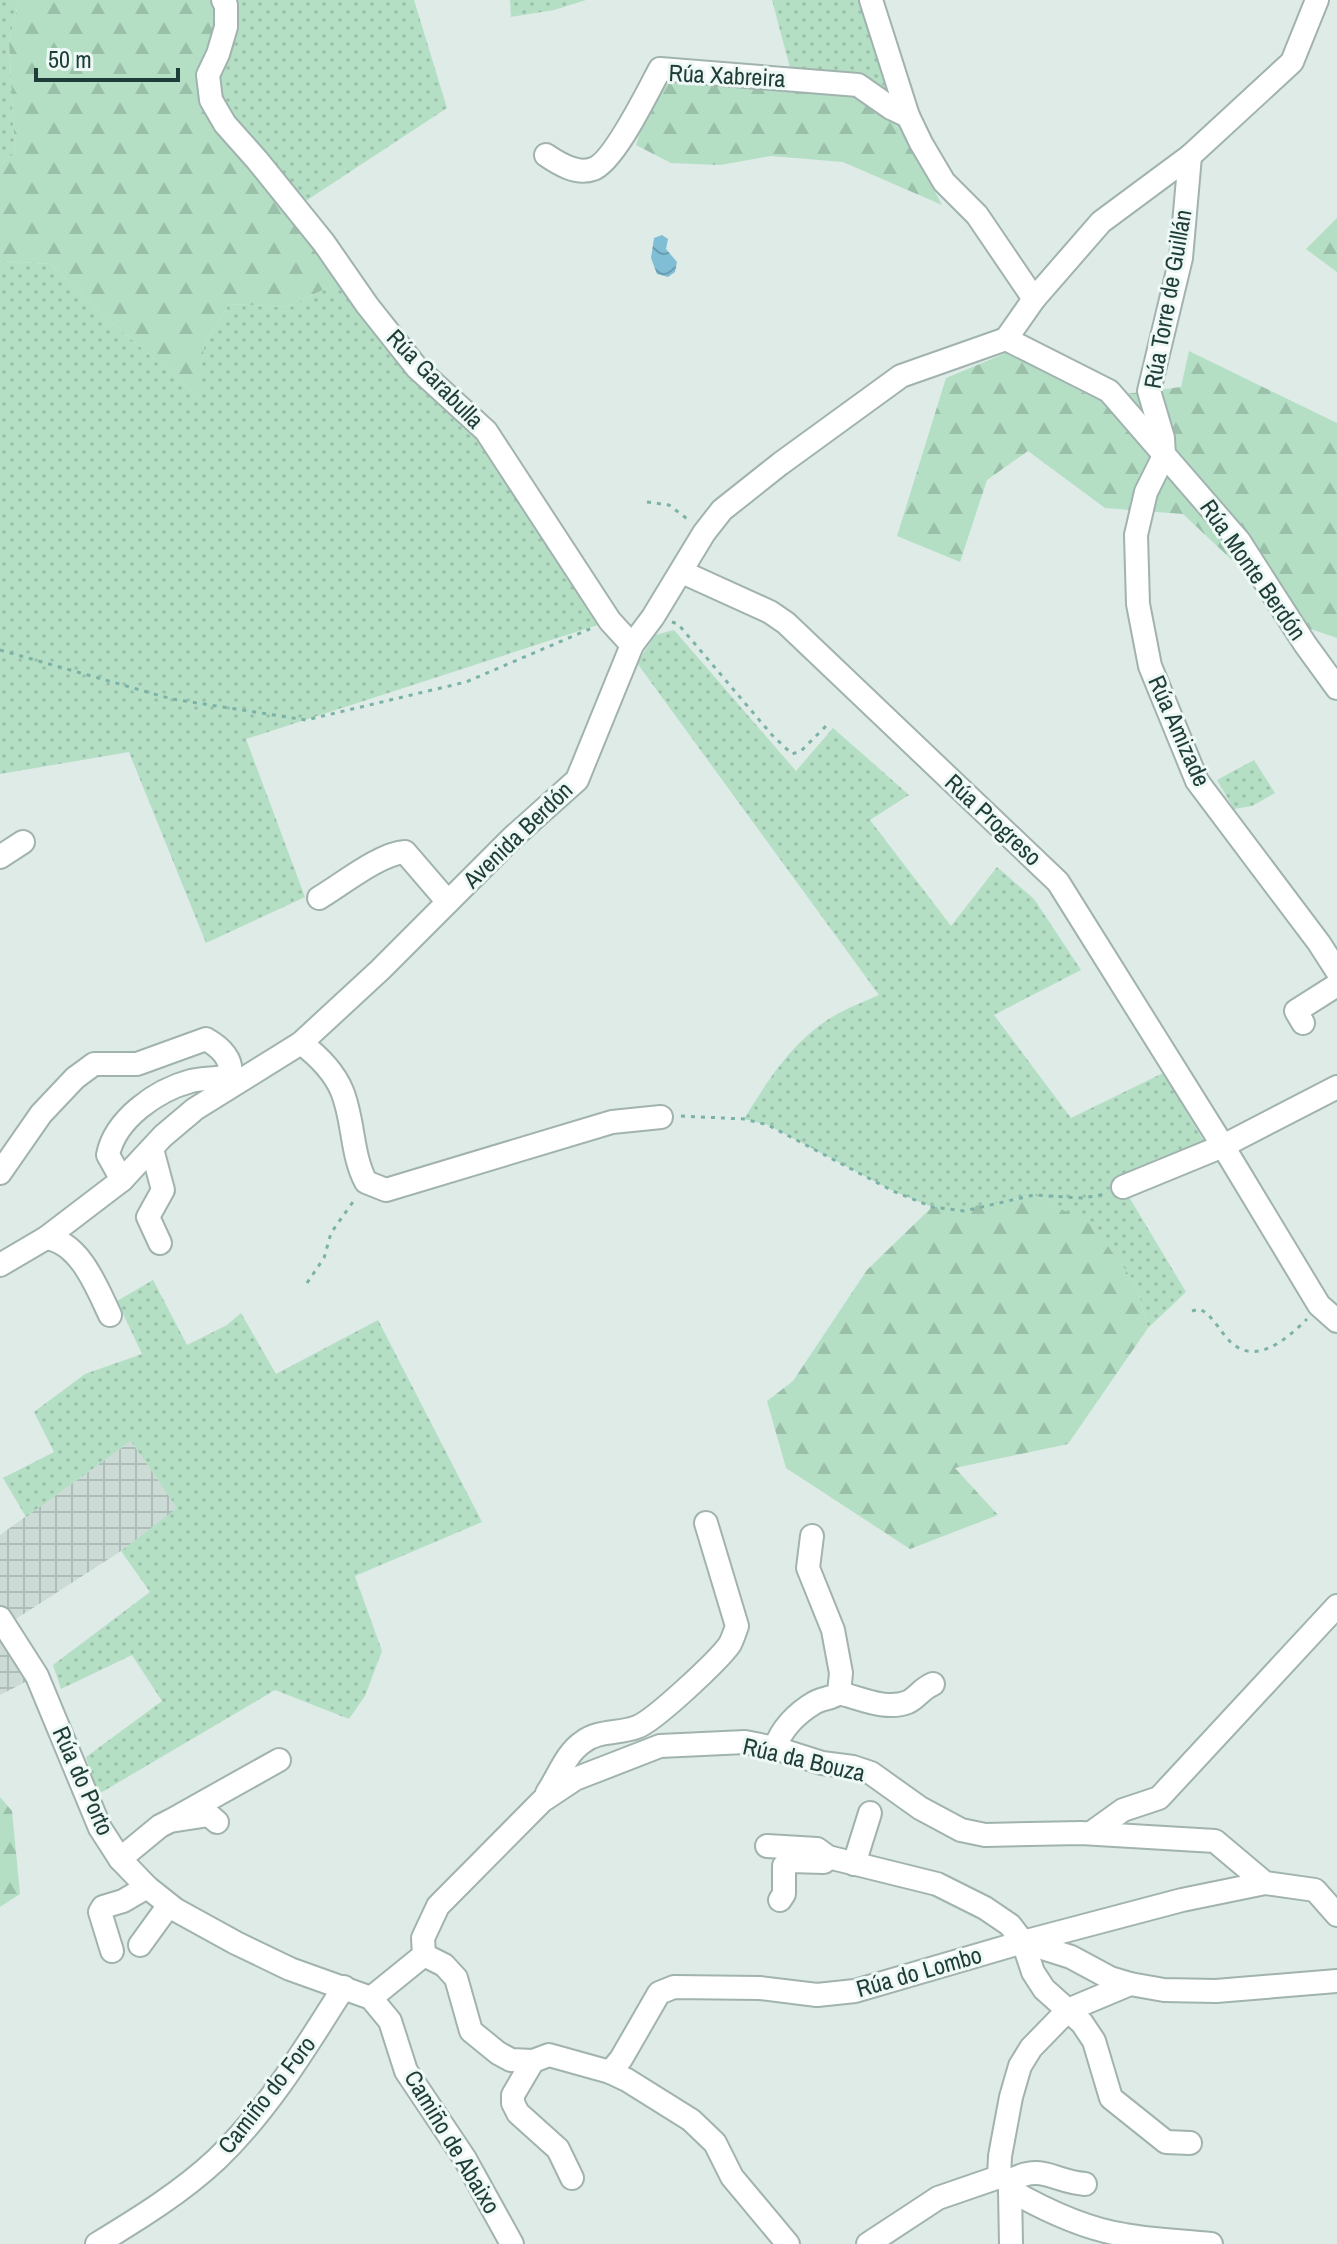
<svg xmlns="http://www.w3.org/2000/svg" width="1337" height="2244" viewBox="0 0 1337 2244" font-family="'Archivo Narrow',sans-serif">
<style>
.industrial{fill:url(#industrial-grid)}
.green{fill:url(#green-dots)}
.forest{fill:url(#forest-firs)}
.water{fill:url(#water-waves)}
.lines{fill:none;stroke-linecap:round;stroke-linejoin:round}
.minor-casing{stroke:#a1b3af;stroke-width:26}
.path{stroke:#7bb2a7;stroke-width:3;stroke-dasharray:4 6;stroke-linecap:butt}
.minor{stroke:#fff;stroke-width:22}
.labels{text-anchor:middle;stroke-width:6;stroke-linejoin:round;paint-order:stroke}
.street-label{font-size:24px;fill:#1e3c38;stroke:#eef8f4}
</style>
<defs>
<pattern id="industrial-grid" width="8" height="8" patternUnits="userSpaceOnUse" patternTransform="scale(2)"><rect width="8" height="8" fill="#ccdbd6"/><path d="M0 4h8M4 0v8" fill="none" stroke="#afbdb8"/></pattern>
<pattern id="green-dots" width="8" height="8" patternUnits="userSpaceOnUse" patternTransform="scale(2)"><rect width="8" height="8" fill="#b4dfc5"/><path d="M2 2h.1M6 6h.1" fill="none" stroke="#9ac0aa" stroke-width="1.8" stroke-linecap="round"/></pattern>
<pattern id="forest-firs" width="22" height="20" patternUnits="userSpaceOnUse" patternTransform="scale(2)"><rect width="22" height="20" fill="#b4dfc5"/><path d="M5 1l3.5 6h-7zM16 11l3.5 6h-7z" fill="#9ac0aa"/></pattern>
<pattern id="water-waves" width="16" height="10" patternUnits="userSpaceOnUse" patternTransform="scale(2)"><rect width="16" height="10" fill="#80bed6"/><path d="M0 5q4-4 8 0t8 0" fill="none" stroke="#689caf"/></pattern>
</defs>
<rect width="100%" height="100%" fill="#deebe7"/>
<path class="industrial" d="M131,1441L178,1509L121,1551L5,1626L37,1676L0,1695V1535Z"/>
<g class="green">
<path d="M0,0H19L9,42L15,153L0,165Z"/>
<path d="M223,0H414L447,108L295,208L211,100Z"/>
<path d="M510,0H586L554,10L511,17Z"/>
<path d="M772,0H861L891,108L793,79Z"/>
<path d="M0,261L51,264L102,314L197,396L204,346L229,304L287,307L348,278L486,431L610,621L246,739L305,897L206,943L129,752L0,774Z"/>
<path d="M674,630L796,771L833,728L909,795L870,820L951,926L997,867L1034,899L1081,970L994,1015L1071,1118L1163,1073L1206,1145L1123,1187L1186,1292L1148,1328L1136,1284L1092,1226L1034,1195L964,1211L932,1207L893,1191L768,1125L744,1119C770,1077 795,1037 839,1013C852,1006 866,1001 879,995L637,663L655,635Z"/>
<path d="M1254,760L1275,793L1252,806L1234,809L1217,780Z"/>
<path d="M153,1280L187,1345L227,1325L241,1313L276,1374L378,1320L482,1522L355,1576L382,1651L365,1696L349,1719L275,1690L97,1795L86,1757L162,1701L132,1655L61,1689L53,1665L150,1592L121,1551L177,1508L131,1441L26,1517L3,1478L54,1452L34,1412L85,1374L142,1354L117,1301Z"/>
</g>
<g class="forest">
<path d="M19,0H223L211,100L348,278L287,307L229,304L204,346L198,397L102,314L51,264L0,261V165L15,153L9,42Z"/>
<path d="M660,69L858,85L891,108L942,205L843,162L771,156L720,165L671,163L636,145Z"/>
<path d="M1337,218V272L1306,249Z"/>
<path d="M1189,351L1337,423V638L1302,626L1183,514L1105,508L1028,451L987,480L960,562L897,536L946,378L1006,353L1094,398L1181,387Z"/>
<path d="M1034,1195L1092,1225L1136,1284L1148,1328L1068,1444L955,1468L998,1515L910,1549L786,1468L767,1401L793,1381L867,1270L932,1207C967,1208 999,1204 1034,1195Z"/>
<path d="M0,1797L12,1811L20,1894L0,1907Z"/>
</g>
<path class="water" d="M662,235L668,239L666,249L677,262L675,272L668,277L657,274L651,258L654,238Z"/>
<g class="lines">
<g class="minor-casing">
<g id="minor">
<path d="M223,0L226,5V27L218,54L208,75L211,100L225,124L257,160L324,243L367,305L417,368L486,431L610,621L632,645"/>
<path d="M871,0L908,116L921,143L944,182L977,215L1034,299"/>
<path d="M546,155C559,164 577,175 593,169C614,162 648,91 660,69L858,85L891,108L908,116"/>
<path d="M1190,156L1292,62L1317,0"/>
<path d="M1006,339L1034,299L1101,222L1190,156L1181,258L1149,391L1163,438L1164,456"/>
<path d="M1006,339L1109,391L1239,541L1305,644L1337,688"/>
<path d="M1164,456L1146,492L1136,535L1138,604L1150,666L1197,781L1319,943L1337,971"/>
<path d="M682,572L770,612L786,623L1058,882L1223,1146L1319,1305L1337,1321"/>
<path d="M0,857L23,842"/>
<path d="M319,898C341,885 381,853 405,852L448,902"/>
<path d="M1303,1023L1296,1011L1337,985"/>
<path d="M301,1043C317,1055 334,1072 342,1091C354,1120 351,1154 366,1182L386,1190L612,1122L661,1117"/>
<path d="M152,1149L163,1190L148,1217L160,1243"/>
<path d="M0,1173L41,1114L75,1078L94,1064H137L206,1039C220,1047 233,1059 230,1076C217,1079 204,1078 191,1081C157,1090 115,1119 108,1155L122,1180"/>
<path d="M1123,1187L1223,1146L1337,1087"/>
<path d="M46,1238C80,1242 97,1288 110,1315"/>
<path d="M0,1265L46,1238L122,1180L163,1136L195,1109L301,1043L380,970L512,838L577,780L632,645L653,617L704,533L722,510L780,464L901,376L1006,339"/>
<path d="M0,1618L37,1676L100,1828L120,1859L147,1887L176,1910L236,1943L290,1969L371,1998L390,2021L406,2071L465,2159L512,2244"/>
<path d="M839,1693C860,1698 886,1711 908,1702C917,1698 921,1689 933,1684"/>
<path d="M775,1748C781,1729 797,1713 814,1703C822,1698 831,1699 839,1693L841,1673L833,1630L808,1568L812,1536"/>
<path d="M547,1793C558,1777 566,1753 583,1742C598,1730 619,1734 637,1727C654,1721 719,1660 730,1644C733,1638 735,1632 737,1626L706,1523"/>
<path d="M170,1821L279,1760"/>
<path d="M1091,1833L1123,1810L1159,1798L1337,1606"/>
<path d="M767,1846L817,1849L828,1857L824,1862L790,1861L784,1866V1894L780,1900"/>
<path d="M828,1857L937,1884L985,1908L1010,1925L1023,1942L1033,1972L1044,1989L1082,2023L1094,2041L1111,2098L1166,2142L1190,2143"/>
<path d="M120,1859L160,1826L170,1821L209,1815L217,1822"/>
<path d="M854,1864L870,1813"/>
<path d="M1024,1942L1071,1957L1110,1978L1130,1984"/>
<path d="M140,1945L169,1905"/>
<path d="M112,1951L100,1912L103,1907L123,1901L147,1887"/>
<path d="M424,1955L444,1965L456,1978L471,2031L498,2053L511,2060L533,2061L549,2055L610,2072L627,2080L691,2120L715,2143L732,2177L788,2244"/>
<path d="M371,1998L424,1955L423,1938L438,1906L542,1801L575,1779L660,1746L745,1742L775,1748L822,1763L853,1767L871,1773L920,1808L961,1830L985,1835L1081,1833L1215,1841L1265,1883L1315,1890L1337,1915"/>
<path d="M533,2061L513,2095V2103L518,2113L558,2149L572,2178"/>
<path d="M610,2072L621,2059L659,1993L674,1987L760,1988L817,1995L855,1991L1023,1942L1182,1900L1265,1883"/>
<path d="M999,2177L1000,2156L1011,2097L1020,2066L1031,2048L1068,2010L1130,1984L1164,1990L1216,1991L1337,1981"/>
<path d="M999,2177L1009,2181L1010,2190C1045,2210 1085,2229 1125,2235C1153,2240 1182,2241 1211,2244"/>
<path d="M1009,2181C1043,2163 1051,2181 1085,2184"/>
<path d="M1010,2190L1011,2244"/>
<path d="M97,2244C138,2219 182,2192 217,2159C269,2109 306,2047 344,1987"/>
<path d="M868,2244L938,2198L999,2177"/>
</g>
</g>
<g class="path">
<path d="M647,502L669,505L690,521"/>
<path d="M672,622L678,624L772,735L792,754L801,751L827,725"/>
<path d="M0,650L172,699L306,720L466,682L592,628"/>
<path d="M681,1116L744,1119L768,1125L893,1191L932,1207L964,1211L1034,1195L1082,1198L1106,1194"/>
<path d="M307,1283L324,1258L331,1233L355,1199"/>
<path d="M1192,1311L1200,1309C1212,1316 1217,1326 1226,1337C1252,1369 1285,1341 1307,1319"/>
</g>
<use href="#minor" class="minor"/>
</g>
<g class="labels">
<g class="street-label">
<text transform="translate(727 76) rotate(3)" y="8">Rúa Xabreira</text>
<text transform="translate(1168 299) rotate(-80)" y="8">Rúa Torre de Guillán</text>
<text transform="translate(435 379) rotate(46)" y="8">Rúa Garabulla</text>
<text transform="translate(1253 570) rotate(55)" y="8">Rúa Monte Berdón</text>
<text transform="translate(1179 731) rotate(66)" y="8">Rúa Amizade</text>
<text transform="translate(993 820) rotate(43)" y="8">Rúa Progreso</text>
<text transform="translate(518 835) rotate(-44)" y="8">Avenida Berdón</text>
<text transform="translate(804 1760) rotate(13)" y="8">Rúa da Bouza</text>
<text transform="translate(83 1781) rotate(66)" y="8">Rúa do Porto</text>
<text transform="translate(919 1972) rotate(-16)" y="8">Rúa do Lombo</text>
<text transform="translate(267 2095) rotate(-52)" y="8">Camiño do Foro</text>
<text transform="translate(452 2142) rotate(59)" y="8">Camiño de Abaixo</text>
</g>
</g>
<path d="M36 68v12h142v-12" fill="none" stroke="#1e3c38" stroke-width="4"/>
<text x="48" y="68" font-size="24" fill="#1e3c38" stroke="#eef8f4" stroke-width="6" paint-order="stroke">50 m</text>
</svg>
